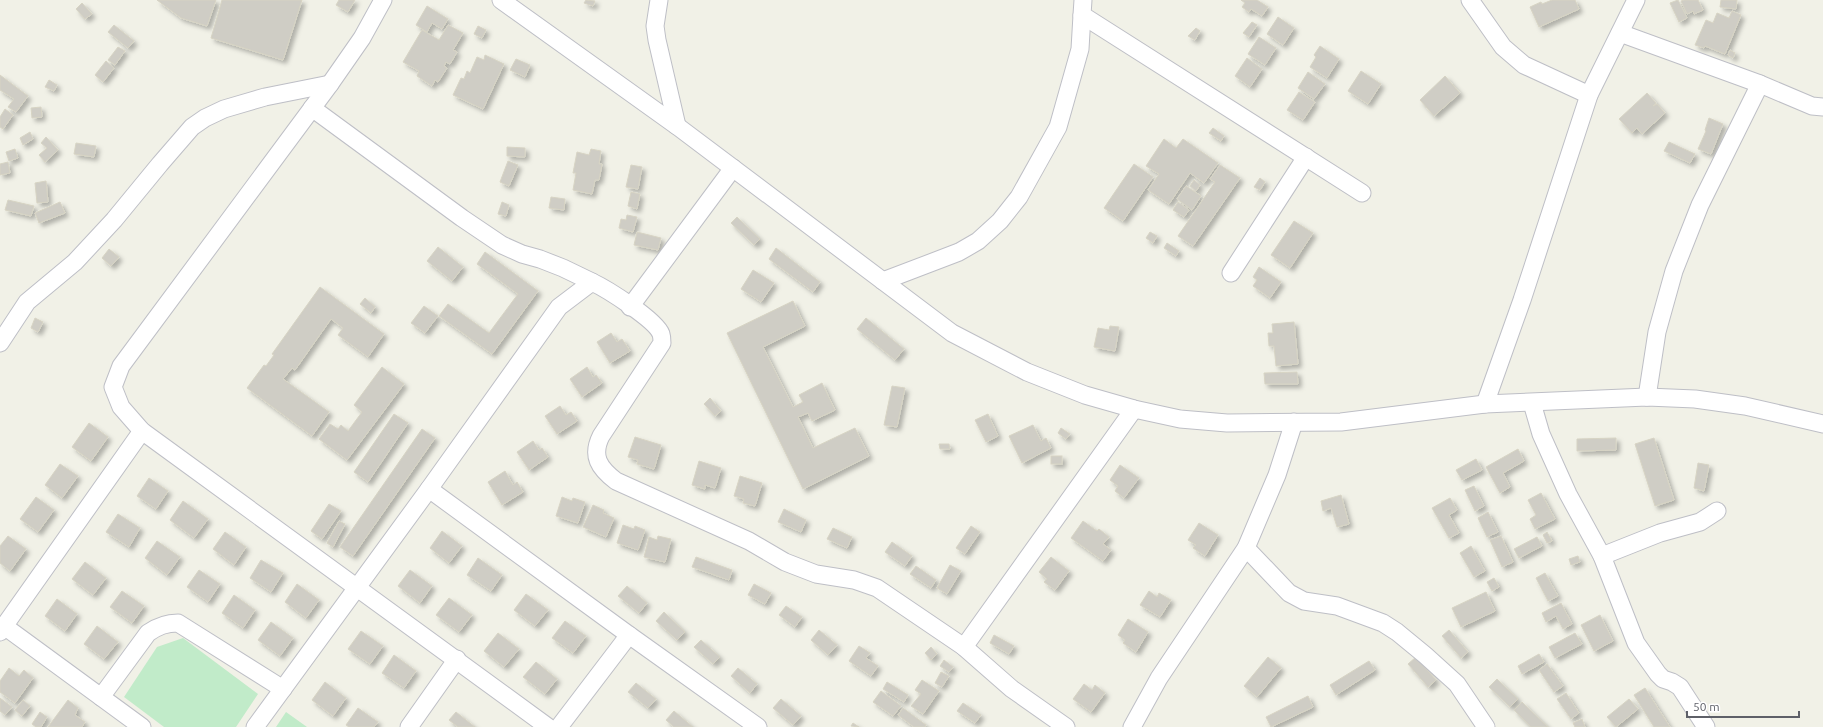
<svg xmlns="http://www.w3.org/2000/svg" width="1823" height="727" viewBox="0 0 1823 727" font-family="Ubuntu,sans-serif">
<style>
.green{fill:#c1ebc9}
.building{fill:#cfcdc5;stroke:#d7d4c4;filter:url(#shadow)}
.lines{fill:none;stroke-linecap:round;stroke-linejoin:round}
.minor-casing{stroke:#bebfc6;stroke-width:19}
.minor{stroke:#fff;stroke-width:17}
</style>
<defs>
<filter id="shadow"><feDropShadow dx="3.5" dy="3.5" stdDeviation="2" flood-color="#0004"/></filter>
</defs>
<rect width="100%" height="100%" fill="#f1f1e7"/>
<g class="green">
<path d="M183,638L258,694L236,727H164L124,697L157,647Z"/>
<path d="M286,712L307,727H276Z"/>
</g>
<g class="building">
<path d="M157,0H216L207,26L181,18Z"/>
<path d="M222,0H302L283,60L211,38Z"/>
<path d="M339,0H355L348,12L336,5Z"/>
<path d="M586,0L595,1L593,6L584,3Z"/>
<path d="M1241,0H1257L1268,7L1262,16L1251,9L1249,12L1242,7L1245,3Z"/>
<path d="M1552,0H1575L1579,9L1539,27L1530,7L1541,2L1542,4Z"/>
<path d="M1678,0L1687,18L1679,22L1670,3Z"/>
<path d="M1684,0H1698L1703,10L1694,14L1693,11L1687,14L1681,1Z"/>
<path d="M1721,0H1737L1736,9L1720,7Z"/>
<path d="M82,3L92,14L85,19L76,9Z"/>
<path d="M427,6L448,19L442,29L432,23L427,32L416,25Z"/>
<path d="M1732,11L1741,15L1725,54L1705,46L1704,48L1695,45L1706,20L1713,23L1717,13L1729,18Z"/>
<path d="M1278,17L1294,28L1283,45L1267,34Z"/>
<path d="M1252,22L1257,25L1249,37L1243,33Z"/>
<path d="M114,25L134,41L128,48L108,32Z"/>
<path d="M448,25L463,33L453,50L457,52L450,64L446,62L444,66L447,68L438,82L435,80L432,86L417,76L419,71L403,62L422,30L439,40Z"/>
<path d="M478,26L486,30L482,38L474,34Z"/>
<path d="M1196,28L1200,31L1195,40L1188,36Z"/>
<path d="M1259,37L1276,48L1265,65L1248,54Z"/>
<path d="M1320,46L1339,59L1327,78L1310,67L1316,57L1314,55Z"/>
<path d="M118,47L125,51L115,65L108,60Z"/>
<path d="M1730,50L1735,53L1733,58L1728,55Z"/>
<path d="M485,55L504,64L483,109L453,95L461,78L464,79L467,71L470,73L477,57L484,60Z"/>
<path d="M1247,58L1262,69L1250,87L1235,76Z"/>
<path d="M516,59L530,65L525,77L510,70Z"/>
<path d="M106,61L114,68L103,82L95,75Z"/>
<path d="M1361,71L1381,84L1368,104L1348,91Z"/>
<path d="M1308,72L1325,84L1314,99L1298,88Z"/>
<path d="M0,75L28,96L16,112L8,107L14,99L0,90Z"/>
<path d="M1445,76L1460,93L1434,116L1420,100Z"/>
<path d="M49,80L57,85L54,91L45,87Z"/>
<path d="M1299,92L1315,102L1303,120L1287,110Z"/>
<path d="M1647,93L1656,103L1653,106L1657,104L1665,113L1642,134L1637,128L1632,133L1619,119Z"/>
<path d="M41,107L42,117L32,118L31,108Z"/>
<path d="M5,109L13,115L3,129L0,127V117Z"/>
<path d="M1709,118L1723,124L1711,154L1698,149L1706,131L1705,130Z"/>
<path d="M1213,128L1224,136L1221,141L1209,133Z"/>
<path d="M30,132L33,139L23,145L20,138Z"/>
<path d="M46,137L58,150L45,162L39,155L47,148L41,143Z"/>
<path d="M1164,139L1176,148L1183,139L1218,163L1204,183L1190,173L1169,204L1148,190L1159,174L1146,166Z"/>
<path d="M1669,142L1695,154L1690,163L1664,151Z"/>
<path d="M76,143L96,146L94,157L74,154Z"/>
<path d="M507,147L525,148V157L507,156Z"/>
<path d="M15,149L18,158L9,161L6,152Z"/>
<path d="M591,149L601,151L599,164H602L599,180H595L592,194L573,190L576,173H573L577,152L589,155Z"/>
<path d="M508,161L518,165L509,186L500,182Z"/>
<path d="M8,162L10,173L0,175V164Z"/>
<path d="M1134,164L1153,177L1123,221L1104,208Z"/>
<path d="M631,165L642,167L638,189L626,187Z"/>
<path d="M1220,165L1240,178L1193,246L1178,236L1215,182L1210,179Z"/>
<path d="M1260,178L1265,182L1260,190L1254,187Z"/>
<path d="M1194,180L1200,185L1196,191L1190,186Z"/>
<path d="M46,181L48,202L37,203L35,183Z"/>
<path d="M1186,186L1201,196L1192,210L1177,199Z"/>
<path d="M631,192L640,194L637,209L628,206Z"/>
<path d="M551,197L565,199L564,210L549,208Z"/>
<path d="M8,200L34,206L31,216L5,210Z"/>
<path d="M60,202L65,213L39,223L35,213Z"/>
<path d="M502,202L509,205L506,216L498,214Z"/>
<path d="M1178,202L1189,210L1184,217L1173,210Z"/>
<path d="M627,215L637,217L633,232L619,228L621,219L626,220Z"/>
<path d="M737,217L760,239L754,245L731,223Z"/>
<path d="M1294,221L1313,233L1290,268L1271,255Z"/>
<path d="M637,232L661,238L658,250L634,245Z"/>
<path d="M1150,232L1157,236L1153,243L1146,238Z"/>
<path d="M1167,243L1179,251L1176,256L1164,248Z"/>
<path d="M438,247L463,267L452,281L427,261Z"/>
<path d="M776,248L820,282L813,292L769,259Z"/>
<path d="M109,249L119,257L111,266L102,258Z"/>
<path d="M485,252L538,291L492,354L439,316L448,304L489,333L518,294L477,264Z"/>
<path d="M1259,267L1281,282L1270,298L1253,286L1257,280L1253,277Z"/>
<path d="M753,270L774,283L761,302L741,289Z"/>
<path d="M320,287L384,334L368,357L338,335L343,328L331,319L295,370L292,368L283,379L329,412L312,436L247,388L264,365L266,366L274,355L272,354Z"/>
<path d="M365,298L375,307L371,313L360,304Z"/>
<path d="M793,301L805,326L763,347L793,407L803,402L799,395L822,383L835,410L812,421L808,413L798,417L813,448L855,428L869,456L803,489L727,333Z"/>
<path d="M424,306L438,316L425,333L411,323Z"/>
<path d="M35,318L43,322L38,332L31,328Z"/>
<path d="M866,318L904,349L895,360L857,329Z"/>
<path d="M1294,322L1298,364L1276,366L1274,346H1269L1268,333H1273L1272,324Z"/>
<path d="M1110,326L1119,327L1115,351L1094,347L1098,328L1109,330Z"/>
<path d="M611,333L617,342L622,339L630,351L610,363L597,342Z"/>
<path d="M382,367L404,384L347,460L319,439L330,424L338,429L341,425L348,431L362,412L354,405Z"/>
<path d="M587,367L593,377L596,375L602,383L582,397L570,379Z"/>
<path d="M1297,372L1298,384H1265L1264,373Z"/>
<path d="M892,386L905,388L897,427L884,425Z"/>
<path d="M710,398L721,411L715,416L704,404Z"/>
<path d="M560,406L566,415L571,412L577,421L557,434L545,416Z"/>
<path d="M394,414L408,423L368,482L354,472Z"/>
<path d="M988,414L998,436L986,442L975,420Z"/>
<path d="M89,423L108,437L91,461L72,447Z"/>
<path d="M1033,425L1041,441L1046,438L1051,448L1022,463L1009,436Z"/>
<path d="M1061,428L1070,434L1066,439L1058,433Z"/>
<path d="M422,429L435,438L353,556L340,547Z"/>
<path d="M635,437L661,445L654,469L637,464L638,460L628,457Z"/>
<path d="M1616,438V450L1577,451V439Z"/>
<path d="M1654,438L1674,500L1655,506L1635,444Z"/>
<path d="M533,441L539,450L542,448L548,457L529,470L517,452Z"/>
<path d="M939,444H949L950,449H940Z"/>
<path d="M1518,449L1524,461L1503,473L1510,487L1500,493L1486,467Z"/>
<rect x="1051" y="456" width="11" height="8"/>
<path d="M1476,459L1482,470L1462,480L1456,470Z"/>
<path d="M699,461L721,468L715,488L705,485V489L692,485Z"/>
<path d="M1698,463L1709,465L1704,491L1694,488Z"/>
<path d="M60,464L78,476L62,498L45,485Z"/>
<path d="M1120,465L1139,478L1124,498L1115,491L1118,486L1110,480Z"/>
<path d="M505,471L513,485L517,482L523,492L502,505L488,482Z"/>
<path d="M740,476L762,483L755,506L743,503L744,499L734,496Z"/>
<path d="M149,478L168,491L156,509L137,496Z"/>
<path d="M1474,486L1484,506L1475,511L1465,490Z"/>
<path d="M1541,493L1555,519L1535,529L1530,519L1536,515L1528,500Z"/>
<path d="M1341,495L1349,524L1337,527L1331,508L1323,511L1321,501Z"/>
<path d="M36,497L54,510L38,532L20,519Z"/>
<path d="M562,497L572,501L573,498L585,502L578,523L556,516Z"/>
<path d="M1450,498L1457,510L1449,515L1459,533L1449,538L1432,508Z"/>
<path d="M183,501L208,519L194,538L170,520Z"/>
<path d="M329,504L341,511L322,539L311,531Z"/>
<path d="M593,505L604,510L603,513L614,518L606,537L583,527Z"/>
<path d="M784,509L806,520L801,532L778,522Z"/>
<path d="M1488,512L1498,532L1487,537L1478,518Z"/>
<path d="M118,514L140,528L129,547L106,532Z"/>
<path d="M339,521L345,524L333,547L327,543Z"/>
<path d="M1083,521L1097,531L1099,529L1109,537L1103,544L1111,550L1103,561L1071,538Z"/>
<path d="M1199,523L1218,535L1205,556L1193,548L1196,545L1188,540Z"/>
<path d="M623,525L634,529L635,526L645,530L638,550L617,543Z"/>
<path d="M971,526L980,532L965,554L956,548Z"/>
<path d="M833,528L852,537L847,548L827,539Z"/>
<path d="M442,531L462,546L449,563L430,548Z"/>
<path d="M225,532L246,547L234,565L213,549Z"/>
<path d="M1547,532L1552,541L1547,543L1543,535Z"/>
<path d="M8,536L26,549L10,571L0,563V546Z"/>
<path d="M658,536L671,539L665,562L644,557L649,537L657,540Z"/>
<path d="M1501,536L1513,562L1502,567L1490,540Z"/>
<path d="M1537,537L1542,546L1519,558L1514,549Z"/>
<path d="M157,541L180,557L167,575L145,558Z"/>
<path d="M892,542L912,556L905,566L885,552Z"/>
<path d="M1471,546L1485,571L1474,577L1460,553Z"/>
<path d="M1578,556L1580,562L1571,565L1569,559Z"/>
<path d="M696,557L732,570L729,580L692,567Z"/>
<path d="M1051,557L1069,571L1055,590L1044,582L1047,579L1039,572Z"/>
<path d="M478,558L502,575L491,591L467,575Z"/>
<path d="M261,560L283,573L271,592L250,578Z"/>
<path d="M85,562L106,578L93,595L72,579Z"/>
<path d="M950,565L961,571L947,594L937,588Z"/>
<path d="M916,566L936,580L931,588L910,574Z"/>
<path d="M199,570L220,584L208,602L187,587Z"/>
<path d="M410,570L432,586L420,603L398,586Z"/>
<path d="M1545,573L1558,596L1548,601L1536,578Z"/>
<path d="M1494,578L1499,587L1492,591L1487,582Z"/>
<path d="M297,584L319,600L306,618L285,602Z"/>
<path d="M754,584L771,593L765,604L748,595Z"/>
<path d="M627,586L647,603L639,613L618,596Z"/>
<path d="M122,591L144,606L132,623L110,607Z"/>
<path d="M1149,591L1157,597L1159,593L1171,600L1160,617L1140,605Z"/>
<path d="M1486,592L1495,611L1461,627L1452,608Z"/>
<path d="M526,594L548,610L535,626L514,610Z"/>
<path d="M234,595L255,610L243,628L222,613Z"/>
<path d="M449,598L472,615L459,632L436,615Z"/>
<path d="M57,599L77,614L65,631L45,616Z"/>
<path d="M1561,603L1572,624L1563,629L1556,616L1546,622L1542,613Z"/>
<path d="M786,606L802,617L795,627L779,615Z"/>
<path d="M664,612L685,632L677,640L656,621Z"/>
<path d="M1600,615L1613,641L1594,651L1581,625Z"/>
<path d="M1128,619L1148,632L1136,652L1123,643L1125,640L1118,635Z"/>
<path d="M565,621L586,636L573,653L552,638Z"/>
<path d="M271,622L293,638L280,656L258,640Z"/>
<path d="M97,626L118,642L104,659L84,644Z"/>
<path d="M819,630L837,645L828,655L811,640Z"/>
<path d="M1449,630L1468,652L1461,658L1442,636Z"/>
<path d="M361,631L383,646L370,664L348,649Z"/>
<path d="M498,633L519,649L504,667L484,651Z"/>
<path d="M1575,633L1582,644L1555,658L1549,647Z"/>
<path d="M994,635L1014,646L1009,654L990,643Z"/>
<path d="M701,640L720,657L713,664L694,647Z"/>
<path d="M859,646L870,653L866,658L878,666L871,676L849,661Z"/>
<path d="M931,647L937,654L931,660L925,653Z"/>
<path d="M1539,654L1544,662L1522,674L1518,666Z"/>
<path d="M394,655L416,671L404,688L382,673Z"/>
<path d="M1268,657L1281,668L1257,697L1244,686Z"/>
<path d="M1416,657L1436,680L1428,687L1408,664Z"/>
<path d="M944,660L953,667L949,672L940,666Z"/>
<path d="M1369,661L1375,670L1336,695L1330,685Z"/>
<path d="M536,662L557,679L545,694L523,677Z"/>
<path d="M1547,664L1563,686L1554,692L1539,670Z"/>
<path d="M9,668L19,676L24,670L33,678L15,703L0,692V681Z"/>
<path d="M738,668L757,684L750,693L731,676Z"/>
<path d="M941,672L949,676L942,687L935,683Z"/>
<path d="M1497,679L1518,699L1510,707L1489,687Z"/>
<path d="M922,680L939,691L923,714L911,706L921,694L915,690Z"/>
<path d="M325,682L346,698L333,716L312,700Z"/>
<path d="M887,682L908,695L904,702L883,689Z"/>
<path d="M636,683L656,699L648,708L628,692Z"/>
<path d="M1084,684L1092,690L1095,685L1105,693L1091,712L1073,699Z"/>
<path d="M1645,688L1670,727H1654L1634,695Z"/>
<path d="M881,691L901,706L893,716L873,702Z"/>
<path d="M1566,693L1579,713L1571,719L1557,699Z"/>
<path d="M1308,696L1313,707L1271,727L1266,717Z"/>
<path d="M0,698L12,707L5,715L0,711Z"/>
<path d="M781,699L801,716L793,725L773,708Z"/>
<path d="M1629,699L1638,709L1616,727L1607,717Z"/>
<path d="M23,700L30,706L22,716L15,710Z"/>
<path d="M68,700L78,708L75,715L85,722L82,727H48Z"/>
<path d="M1522,702L1548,727H1531L1514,710Z"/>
<path d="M963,703L981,715L975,723L957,711Z"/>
<path d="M358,708L378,722L374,727H349L346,725Z"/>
<path d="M903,708L926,725L925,727H914L898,715Z"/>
<path d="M674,711L693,727H674L666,720Z"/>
<path d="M40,712L47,717L41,727H36L32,724Z"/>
<path d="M456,712L475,727H458L449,720Z"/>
<path d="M1582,719L1585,727H1575L1573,723Z"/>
<path d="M853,723L859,727L851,726Z"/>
</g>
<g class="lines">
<g class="minor-casing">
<g id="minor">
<path d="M383,0L362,38L330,84L121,366L113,387L121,407L142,431L548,727"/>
<path d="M501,0L677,126L952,333L1027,372L1085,395L1134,409L1180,419L1227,423L1341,422L1485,404L1647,397L1695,399L1745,406L1823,424"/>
<path d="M659,0L655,26L657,40L677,126"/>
<path d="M1083,0L1082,15L1362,193"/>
<path d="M1470,0L1503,47L1524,65L1589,95"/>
<path d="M1620,33L1760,84L1812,106L1823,107"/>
<path d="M312,108L462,218L502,245L522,254L540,259L563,268L592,282"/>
<path d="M1231,273L1306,157"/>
<path d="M883,281L959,252L978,241L1000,221L1019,197L1058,127L1080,49L1082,15"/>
<path d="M630,307L733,168"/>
<path d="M0,343L27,302L75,262L114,220L160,164L192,127L205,118L224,109L265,97L330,84"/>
<path d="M1647,397L1657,332L1674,271L1700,205L1760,84"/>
<path d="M1532,403L1541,434L1568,494L1602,556L1636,643L1658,674L1663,679L1672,682L1680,687L1706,727"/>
<path d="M1485,404L1522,300L1589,95L1636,0"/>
<path d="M429,489L629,635L758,727"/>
<path d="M1246,548L1289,593L1304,601L1337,606L1383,623L1397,632L1425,655L1457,684L1486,727"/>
<path d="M1602,556L1660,533L1700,522L1717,511"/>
<path d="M4,626L142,727"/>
<path d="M0,632L142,431"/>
<path d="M964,647L1134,409"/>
<path d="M101,697L148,633C158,626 166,623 178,623L283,689"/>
<path d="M255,727L429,489L559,307L592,282C607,289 656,320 661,334C662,337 662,341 662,343L601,436C591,456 599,468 616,481L749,541L785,562L816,574L854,580L877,588L964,647L1012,689L1066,727"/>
<path d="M409,727L457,659"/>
<path d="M559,727L629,635"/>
<path d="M1132,727L1159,678L1246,548L1277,475L1294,422"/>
</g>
</g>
<use href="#minor" class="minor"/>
</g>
<path d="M1687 711v6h112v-6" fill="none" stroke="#5e6068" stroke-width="2"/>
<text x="1693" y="711" font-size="12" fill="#5e6068" stroke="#ffffff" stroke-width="3" paint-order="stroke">50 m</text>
</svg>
